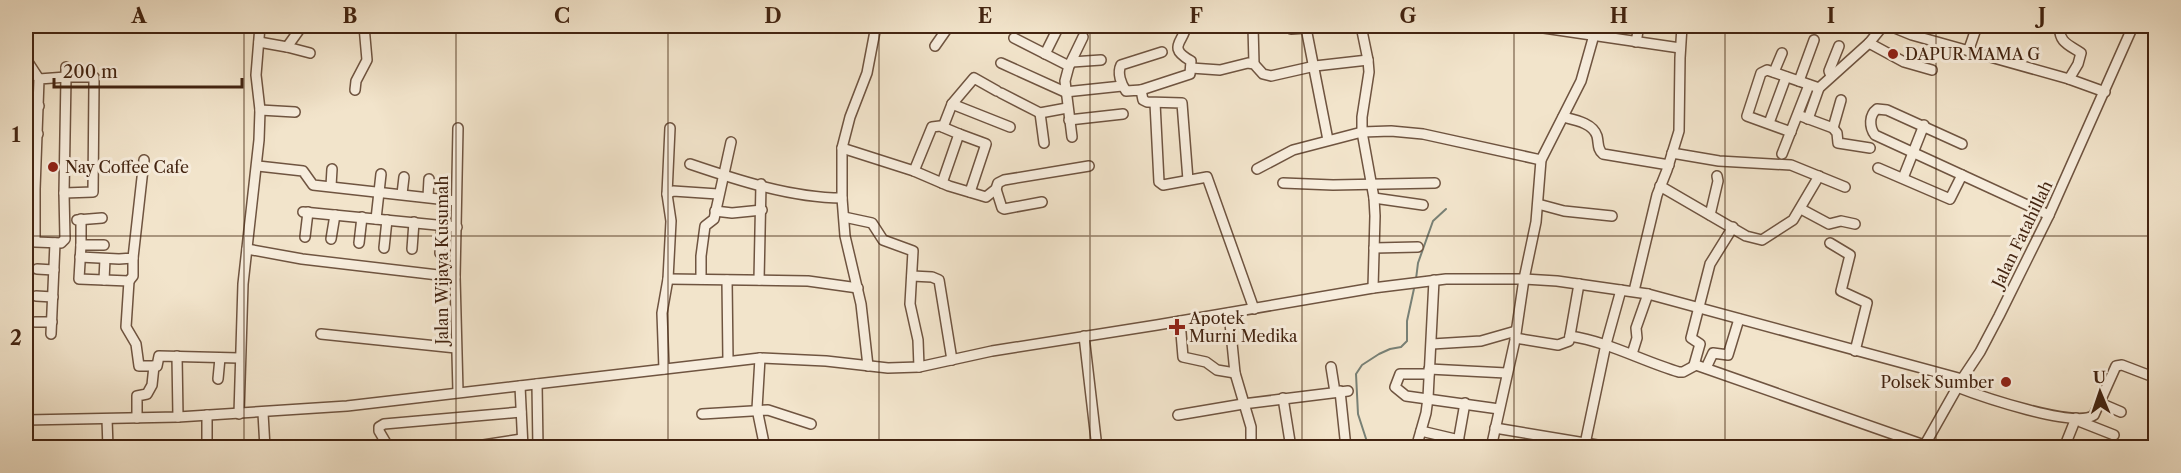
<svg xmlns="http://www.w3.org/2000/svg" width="2181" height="473" viewBox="0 0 2181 473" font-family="'Libre Caslon Text',serif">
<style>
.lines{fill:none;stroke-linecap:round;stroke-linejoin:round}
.stream{stroke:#788075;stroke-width:2}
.minor-casing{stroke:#6f5440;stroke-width:12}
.minor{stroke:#f7eddd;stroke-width:9}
.grid{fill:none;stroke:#432411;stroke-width:1.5;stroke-opacity:0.55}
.poi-dot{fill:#8f2418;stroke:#f7eddd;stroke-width:2}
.labels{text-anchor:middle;stroke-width:6;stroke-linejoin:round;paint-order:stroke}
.poi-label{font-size:16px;fill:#432411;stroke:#f7eddd;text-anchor:start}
.street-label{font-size:16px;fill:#432411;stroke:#f7eddd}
.neatline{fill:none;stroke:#432411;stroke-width:2}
.grid-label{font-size:20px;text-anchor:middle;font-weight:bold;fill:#432411}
</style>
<rect width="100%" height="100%" fill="#f2e4cb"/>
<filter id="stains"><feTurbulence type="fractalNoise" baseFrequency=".00333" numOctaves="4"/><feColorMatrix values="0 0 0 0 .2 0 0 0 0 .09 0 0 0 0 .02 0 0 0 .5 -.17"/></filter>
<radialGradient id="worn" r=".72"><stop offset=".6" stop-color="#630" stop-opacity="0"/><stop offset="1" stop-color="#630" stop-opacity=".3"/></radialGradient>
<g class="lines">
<g class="stream">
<path d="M1416,279L1418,263L1433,221L1446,209"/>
<path d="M1369,448L1358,414L1356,374L1362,365L1379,354L1390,349L1401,347L1407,341V321L1415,284"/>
</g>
<g class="minor-casing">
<g id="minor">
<path d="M1253,26L1254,64"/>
<path d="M1288,26L1291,29L1306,28L1307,26"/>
<path d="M1361,26L1368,60L1369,72L1362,117V132L1374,198L1375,216L1373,288"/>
<path d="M1536,26L1537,27L1680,48"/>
<path d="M1890,26L1912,35L2069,79L2078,64L2081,53C2069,45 2058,42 2060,26"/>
<path d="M1306,28L1328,140"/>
<path d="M1014,38L1069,66"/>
<path d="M259,42L287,47L302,26"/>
<path d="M1636,42L1639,26"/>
<path d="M1869,43L1904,62L1932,70"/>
<path d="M935,46L949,26"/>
<path d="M287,47L310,53"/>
<path d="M1969,49L1977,26"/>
<path d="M1162,52L1121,65C1117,73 1121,84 1126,91L1141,90L1143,100L1147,102L1182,103L1188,180"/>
<path d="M1045,54L1059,26"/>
<path d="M26,59L39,79L35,189V242L61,243L65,239L64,193L66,77L39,79"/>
<path d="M1072,62L1101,60"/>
<path d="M1001,63L1065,92L1122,86"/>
<path d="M1191,68L1220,70L1248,63L1254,64L1263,74L1271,76L1315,66L1368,60"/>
<path d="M1774,72L1782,53"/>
<path d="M1831,76L1829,71L1839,46"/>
<path d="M2069,79L2105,92"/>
<path d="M1799,81L1814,40"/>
<path d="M355,90L356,81L367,60L364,26"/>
<path d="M1141,90L1190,74L1191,61C1166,47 1184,42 1186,26"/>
<path d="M1001,93L1040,113L1067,108"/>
<path d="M1155,103L1159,182L1163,185L1207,177L1254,309"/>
<path d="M952,104L1010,127"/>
<path d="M26,107L39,106"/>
<path d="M260,110L295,112"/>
<path d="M1040,113L1044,143"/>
<path d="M1798,115L1833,128L1837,133L1838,143L1870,148"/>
<path d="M1563,117C1575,120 1593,123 1597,136C1599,144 1597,149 1603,154L1669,165"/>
<path d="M1808,119L1819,88"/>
<path d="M1069,120L1123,114"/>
<path d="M1769,123L1786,77"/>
<path d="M943,127L952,104L974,78L997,91"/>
<path d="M458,128L455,277L458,392"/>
<path d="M1833,128L1841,100"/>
<path d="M1791,132L1747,116L1761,73L1767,70L1819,88L1869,43L1883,26"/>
<path d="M26,133L38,134"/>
<path d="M959,134L986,144L970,192"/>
<path d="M1072,137L1065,81L1069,66L1083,37"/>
<path d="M1962,144L1887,110L1877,109C1869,115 1869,127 1875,135L1962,175"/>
<path d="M842,148L914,171L949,186L986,197L996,189L998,183L1004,180L1089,166"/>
<path d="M1672,153L1719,161L1791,165L1845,187"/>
<path d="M1782,154L1809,85"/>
<path d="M690,164C737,180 792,198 842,198"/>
<path d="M258,166L303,171L313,185L456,201"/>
<path d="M1878,168L1950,199L1962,175L2049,215"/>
<path d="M1257,169L1293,150L1362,132L1391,131L1423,134L1541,160"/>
<path d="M914,171L932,127L940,126L959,134L942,183"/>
<path d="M1903,178L1924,125"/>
<path d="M1283,183L1333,185L1435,183"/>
<path d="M331,186L332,169"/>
<path d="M1660,186L1746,236L1762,240L1793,220L1819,176"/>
<path d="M996,189L1002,208L1004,209L1042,202"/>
<path d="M64,193L93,192L94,84V77H66V67"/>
<path d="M402,194L404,177"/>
<path d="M667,194L673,191L718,194"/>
<path d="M428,197L429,179"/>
<path d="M1374,198L1423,205"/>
<path d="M1538,204L1564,211L1612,216"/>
<path d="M1801,209L1829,224L1841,221L1855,224"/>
<path d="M715,211L732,213L762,210"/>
<path d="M303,212L457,227"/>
<path d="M1710,215L1718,181L1717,176"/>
<path d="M844,217L872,223L883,240L913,251L910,304L918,340L919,367"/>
<path d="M81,219V245H104"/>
<path d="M376,219L381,174"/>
<path d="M77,220L102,218"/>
<path d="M305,237L308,212"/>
<path d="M331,239L335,215"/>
<path d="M359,243L362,217"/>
<path d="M1830,243L1850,255L1841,291L1867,303L1855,351"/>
<path d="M81,245L79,279L129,281L133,276V258"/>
<path d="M384,248L387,220"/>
<path d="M1374,248L1418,247"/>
<path d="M247,249L302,259L455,277"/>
<path d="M412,249L414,222"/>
<path d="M440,253L442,225"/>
<path d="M80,257L119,259L133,258L144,160"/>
<path d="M37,269L54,270"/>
<path d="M912,276L932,277L939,280L952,360"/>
<path d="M668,279L808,281L858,288"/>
<path d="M701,279V256L705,226L714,219L731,142"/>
<path d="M104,280L105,259"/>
<path d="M727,280L728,361"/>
<path d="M759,280L761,184"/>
<path d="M129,281L126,327L136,344L139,366H154"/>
<path d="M1634,291L1657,195L1667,170L1679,131L1680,58L1682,26"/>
<path d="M36,296L53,297"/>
<path d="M1229,313L1235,373L1251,427V442"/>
<path d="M1180,321L1183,357L1206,362L1217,370L1235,373"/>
<path d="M35,322H52"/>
<path d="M51,334L55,243"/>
<path d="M321,334L456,348"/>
<path d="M1084,336L1097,448"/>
<path d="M1570,336C1609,342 1642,361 1679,372H1683L1696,365L1924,445"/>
<path d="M1515,338L1558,345L1569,341L1579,284"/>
<path d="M1432,344L1481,341L1516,331"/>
<path d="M1632,354L1637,338L1636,328L1648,294"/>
<path d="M177,356L178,417"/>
<path d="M760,358L757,409L765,448"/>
<path d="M1694,365L1700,344L1691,338L1710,264L1733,227"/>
<path d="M868,366L861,304L845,236L842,198V148L850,117L867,73L876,26"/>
<path d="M1331,367L1335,392"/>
<path d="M1706,368L1713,353L1728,355L1739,319"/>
<path d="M664,369L662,313L668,279L671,221L667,194L670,128"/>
<path d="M1429,369L1506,373"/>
<path d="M1429,374H1400L1395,387L1406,396L1499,409"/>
<path d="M218,379L220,358"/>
<path d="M537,384L538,448"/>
<path d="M520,386L523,448"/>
<path d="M1957,387C1980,396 2076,429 2094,415L2116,366L2122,365L2156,378"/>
<path d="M1340,391L1346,448"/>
<path d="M1283,398L1291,448"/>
<path d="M2100,403L2121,412"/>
<path d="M263,413L265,448"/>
<path d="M239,414L243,284L259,140L260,110L256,75L260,26"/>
<path d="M702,414L768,410L811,424"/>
<path d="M1178,415L1243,404L1348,391"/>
<path d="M137,418V396L147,394L152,385L154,366H157L159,356L239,358"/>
<path d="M107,419L108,448"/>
<path d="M26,420L178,417L347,406L760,358L826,361L888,368L919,367L992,351L1157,325L1373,288L1446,279H1524L1557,281L1648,294L1962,379"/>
<path d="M2081,422L2114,435"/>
<path d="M1495,428L1603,446"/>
<path d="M1421,431L1459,440"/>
<path d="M1585,444L1606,344L1621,290"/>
<path d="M207,448V415"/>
<path d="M389,448L379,431V427L384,424L521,412"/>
<path d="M464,448L522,439"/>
<path d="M1416,448L1426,413L1428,398L1434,280"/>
<path d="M1457,448L1465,403"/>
<path d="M1491,448L1515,340L1524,279L1536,222L1541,160L1581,81L1594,35"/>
<path d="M1923,448L1962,379L1980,352L1999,316L2049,215L2133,26"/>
<path d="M2064,448L2076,418"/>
</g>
</g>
<use href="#minor" class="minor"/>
</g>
<path class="grid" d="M244,26V448M456,26V448M668,26V448M879,26V448M1090,26V448M1302,26V448M1514,26V448M1725,26V448M1936,26V448M26,236H2156"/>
<g class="poi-dot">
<circle cx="1893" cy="54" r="6"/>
<circle cx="53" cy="167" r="6"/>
<path d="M1174 318h6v6h6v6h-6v6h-6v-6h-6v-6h6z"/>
<circle cx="2006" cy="382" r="6"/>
</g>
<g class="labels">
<g class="poi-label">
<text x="1905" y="60">DAPUR MAMA G</text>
<text x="65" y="173">Nay Coffee Cafe</text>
<text x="1189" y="324">Apotek<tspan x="1189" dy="18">Murni Medika</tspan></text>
<text x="1994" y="388" text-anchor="end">Polsek Sumber</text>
</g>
<g class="street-label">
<text transform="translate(2022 234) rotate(-64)" y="6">Jalan Fatahillah</text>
<text transform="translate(442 260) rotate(-90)" y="6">Jalan Wijaya Kusumah</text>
</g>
</g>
<rect width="2181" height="473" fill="none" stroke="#f2e4cb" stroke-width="66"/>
<g transform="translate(2100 392) rotate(358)" stroke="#f7eddd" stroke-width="4.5" paint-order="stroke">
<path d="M0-4.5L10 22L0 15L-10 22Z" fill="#432411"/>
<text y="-9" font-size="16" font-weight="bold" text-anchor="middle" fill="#432411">U</text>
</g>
<path d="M54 78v9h188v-9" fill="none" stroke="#432411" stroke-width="3"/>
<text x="63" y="78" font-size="18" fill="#432411" stroke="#f7eddd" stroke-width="4.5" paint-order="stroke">200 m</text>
<rect x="33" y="33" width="2115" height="407" class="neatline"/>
<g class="grid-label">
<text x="139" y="23">A</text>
<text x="350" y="23">B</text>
<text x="562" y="23">C</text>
<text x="773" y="23">D</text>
<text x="985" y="23">E</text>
<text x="1196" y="23">F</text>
<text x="1408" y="23">G</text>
<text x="1619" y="23">H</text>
<text x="1831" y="23">I</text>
<text x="2042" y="23">J</text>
<text x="16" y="142">1</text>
<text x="16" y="345">2</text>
</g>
<rect width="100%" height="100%" filter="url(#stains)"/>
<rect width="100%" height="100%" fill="url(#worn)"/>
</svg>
